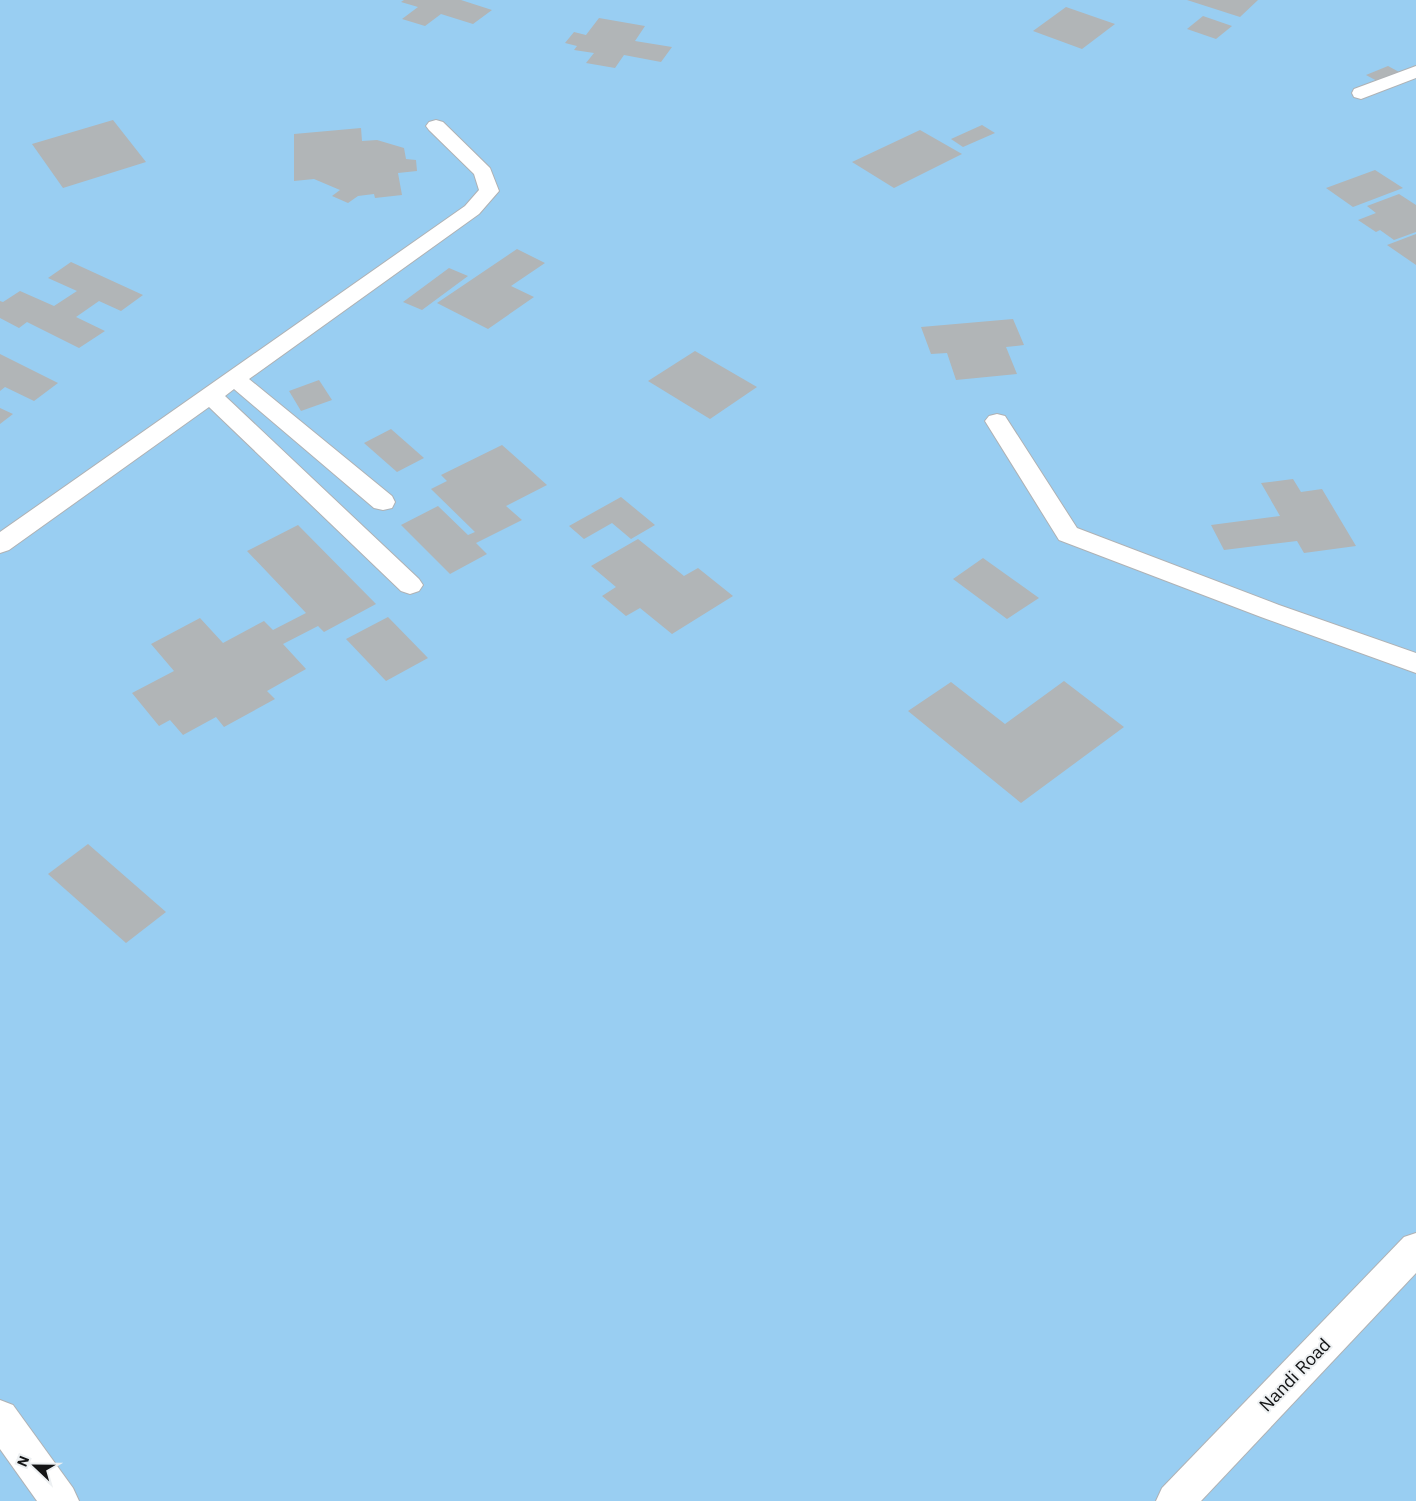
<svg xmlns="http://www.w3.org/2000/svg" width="1416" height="1501" viewBox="0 0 1416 1501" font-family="'IBM Plex Sans',sans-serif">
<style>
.green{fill:#99cef2}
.building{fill:#b1b5b7}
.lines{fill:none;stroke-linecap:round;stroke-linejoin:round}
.minor-casing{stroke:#afb2b5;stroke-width:2}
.minor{fill:#fff;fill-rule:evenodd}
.labels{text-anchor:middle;stroke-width:4;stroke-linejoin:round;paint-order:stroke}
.near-street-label{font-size:18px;fill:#131415;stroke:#edf0f2}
</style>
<rect width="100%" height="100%" fill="#edf0f2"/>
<rect class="green" x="0" y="0" width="1416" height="1501"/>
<g class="building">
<path d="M404,0H461L492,10L473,24L441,14L425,26L402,19L418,7L401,2Z"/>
<path d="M1187,0H1258L1240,17Z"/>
<path d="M1066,7L1115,24L1082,49L1033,31Z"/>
<path d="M1203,16L1232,26L1216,39L1187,29Z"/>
<path d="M599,18L645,26L635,41L672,47L661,62L624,55L615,68L586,63L594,53L574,50L577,46L565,43L574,32L586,35Z"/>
<path d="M1388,66L1401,73L1379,82L1366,75Z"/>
<path d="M113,120L146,162L63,188L32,144Z"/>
<path d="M982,125L995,133L963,147L951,139Z"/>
<path d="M361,128L362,141L377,140L404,148L406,159L416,160L417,171L398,173L402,195L375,198L374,194L358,196L348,203L332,196L340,190L314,179L294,181V134Z"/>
<path d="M920,130L962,154L894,188L852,162Z"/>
<path d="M1375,170L1403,188L1353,207L1326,188Z"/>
<path d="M1399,194L1416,205V232L1394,240L1380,230L1376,232L1358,220L1376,213L1367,206Z"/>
<path d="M1416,234V265L1387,245Z"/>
<path d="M517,249L545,263L511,286L534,297L488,329L437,303Z"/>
<path d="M71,262L143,295L121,311L99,301L76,317L105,331L79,348L27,322L19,328L0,318V301L3,302L20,291L54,306L77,291L48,278Z"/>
<path d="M449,268L468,276L422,310L403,302Z"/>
<path d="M1013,319L1024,345L1006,347L1017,374L956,380L947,353L931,354L921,327Z"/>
<path d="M695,351L757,387L710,419L648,381Z"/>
<path d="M0,354L58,383L34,401L5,387L0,391Z"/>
<path d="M319,380L332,400L301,411L289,391Z"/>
<path d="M0,408L13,414L0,424Z"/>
<path d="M391,429L424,458L397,472L364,443Z"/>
<path d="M502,445L547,485L506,506L522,520L476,543L487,554L450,574L401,525L438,506L468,535L475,532L431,489L447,481L441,475Z"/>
<path d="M1293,479L1301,492L1322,489L1356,546L1304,553L1297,541L1224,550L1211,525L1280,516L1261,483Z"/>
<path d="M621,497L655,525L631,539L612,523L584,539L569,526Z"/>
<path d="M298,525L376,604L324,632L318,626L283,644L306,669L267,691L275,699L224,727L216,717L183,735L170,720L159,726L132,693L174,671L151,644L200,618L223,643L264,621L273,630L306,613L247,551Z"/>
<path d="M638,539L684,576L698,568L733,596L672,634L640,608L626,616L602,596L616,587L591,566Z"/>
<path d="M983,558L1039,598L1007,619L953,579Z"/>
<path d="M388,617L428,658L386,681L346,639Z"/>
<path d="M1064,681L1124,727L1021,803L908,711L951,682L1005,724Z"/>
<path d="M88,844L166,912L126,943L48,874Z"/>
</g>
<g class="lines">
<g class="minor-casing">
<g id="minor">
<path d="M1416,66V78L1361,99L1354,97L1352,93L1354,89Z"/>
<path d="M436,120L443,122L490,168L499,191L479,214L249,379L392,496L395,502L392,508L383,510L374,508L234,389L225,396L419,579L423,585L419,591L410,594L401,591L209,407L9,550L0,553V532L465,206L479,190L474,174L429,130L426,126L429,122Z"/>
<path d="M997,414L1005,416L1077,528L1279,605L1416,653V673L1261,617L1059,540L985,421L989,416Z"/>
<path d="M1416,1233V1273L1201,1501H1156L1162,1488L1404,1237Z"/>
<path d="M0,1400L13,1405L73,1488L79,1501H37L0,1449Z"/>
</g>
</g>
<use href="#minor" class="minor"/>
</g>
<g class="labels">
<g class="near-street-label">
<text transform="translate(1295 1375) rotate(-46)" y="6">Nandi Road</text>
</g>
</g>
<g transform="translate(35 1466) rotate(292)" stroke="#edf0f2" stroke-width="4" paint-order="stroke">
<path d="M0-4L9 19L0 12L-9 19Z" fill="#131415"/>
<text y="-8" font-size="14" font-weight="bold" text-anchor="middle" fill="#131415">N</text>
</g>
</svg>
